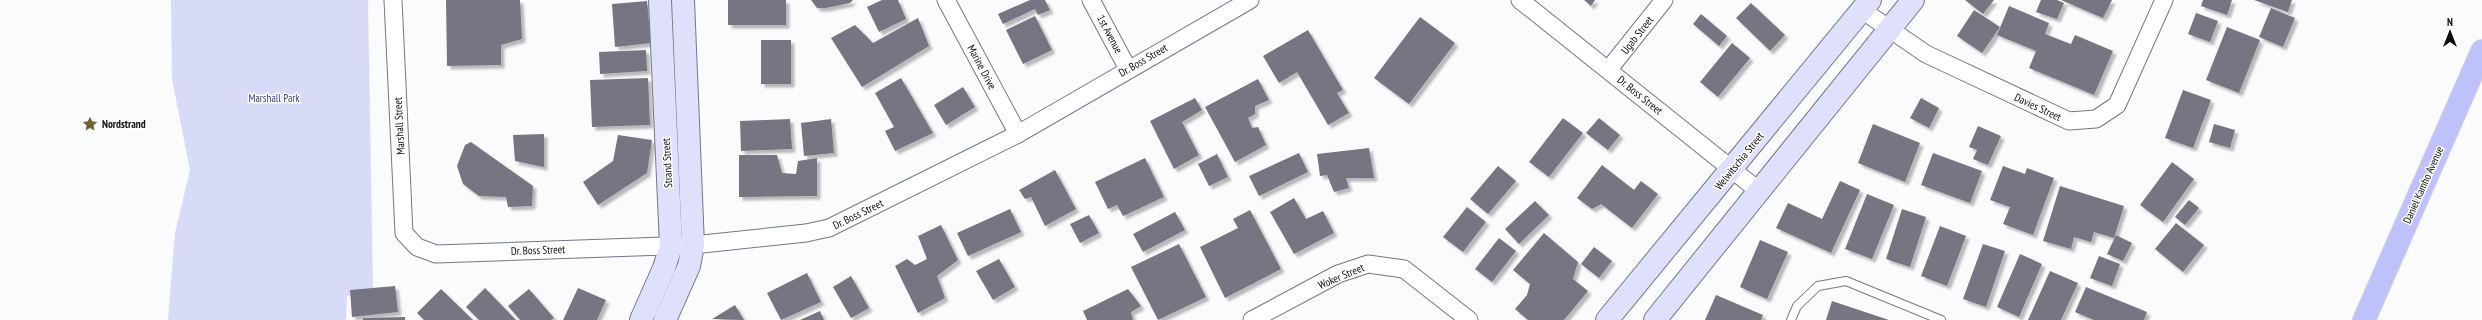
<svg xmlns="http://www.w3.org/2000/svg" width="2482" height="320" viewBox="0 0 2482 320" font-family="'PT Sans Narrow',sans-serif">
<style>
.green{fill:#d8dbf8}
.building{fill:#747682;filter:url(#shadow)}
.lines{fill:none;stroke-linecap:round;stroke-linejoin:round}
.lane-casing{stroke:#757783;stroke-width:10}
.street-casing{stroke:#757783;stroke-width:19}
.secondary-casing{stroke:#757783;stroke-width:24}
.primary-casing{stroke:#d8d8d9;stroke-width:24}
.lane{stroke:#fff;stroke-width:8}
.street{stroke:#fff;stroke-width:17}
.secondary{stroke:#dfe0fc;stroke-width:22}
.primary{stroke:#bec1fa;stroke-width:22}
.labels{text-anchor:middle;stroke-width:3;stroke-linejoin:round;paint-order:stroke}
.street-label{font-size:11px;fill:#0b0b10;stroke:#fff}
.park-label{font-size:11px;fill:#42447a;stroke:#fff}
.poi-label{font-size:11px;font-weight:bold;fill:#0b0b10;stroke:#fff;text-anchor:start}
</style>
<defs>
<filter id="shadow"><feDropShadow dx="3.5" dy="3.5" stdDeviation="1" flood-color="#0004"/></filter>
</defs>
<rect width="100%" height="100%" fill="#fafbfd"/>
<path class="green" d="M171,0H368L373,290L347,296L346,320H168L175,233L190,170L172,79Z"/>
<g class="building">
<path d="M446,0H520L522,39L501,45V65L447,66Z"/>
<rect x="728" y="0" width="58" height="25"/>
<path d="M811,0H853L850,3L826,8H817Z"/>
<path d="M882,0H898L906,19L879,32L867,7Z"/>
<path d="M1030,0H1045L1050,10L1038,15L1035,9L1003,24L998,14Z"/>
<path d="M1584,0H1595L1591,6Z"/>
<path d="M1965,0H1994L1983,14Z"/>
<path d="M2041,0H2057L2064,3L2057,19L2036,12Z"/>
<path d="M2061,0H2112L2103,18Z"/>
<path d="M2203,0H2232L2227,15L2201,6Z"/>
<path d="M2254,0H2292L2288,12Z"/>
<path d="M647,1L651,43L615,47L612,4Z"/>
<path d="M1751,3L1785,35L1770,51L1736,18Z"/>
<path d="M2009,6L2049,23L2045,34L2071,44L2075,35L2113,51L2094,95L2029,68L2036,51L1997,35Z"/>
<path d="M2271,8L2295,18L2283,47L2259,37Z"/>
<path d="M1974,10L2000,27L1982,53L1957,36Z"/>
<path d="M2196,13L2218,21L2210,42L2188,34Z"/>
<path d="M1701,14L1727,36L1719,46L1693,24Z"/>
<path d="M1035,16L1052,50L1023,64L1006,30Z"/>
<path d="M1420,17L1455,43L1409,104L1374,78Z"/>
<path d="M918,18L929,46L862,87L831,38L855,25L873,43Z"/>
<path d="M2227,27L2260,40L2239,93L2206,80Z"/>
<path d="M1308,30L1343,90L1337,93L1349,113L1328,125L1297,72L1279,83L1263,56Z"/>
<rect x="761" y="40" width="30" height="44"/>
<path d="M1732,43L1750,58L1718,97L1700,82Z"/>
<path d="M646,50L647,71L600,74L599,52Z"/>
<path d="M648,78L650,125L592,127L590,80Z"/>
<path d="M901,78L933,133L895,151L885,131L894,127L875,93Z"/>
<path d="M1258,79L1269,100L1255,106V114L1248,118L1252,128L1258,127L1266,145L1235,162L1205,107Z"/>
<path d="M963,87L975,107L946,125L934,105Z"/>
<path d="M2183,90L2211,100L2193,148L2165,138Z"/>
<path d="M1195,98L1202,110L1182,122L1199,155L1174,169L1150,121Z"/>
<path d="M1921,98L1939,108L1929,128L1910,118Z"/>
<path d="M1563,118L1583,133L1549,177L1529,162Z"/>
<path d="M1599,118L1620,135L1608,150L1586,133Z"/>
<path d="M790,119L792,149L741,151L740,121Z"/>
<path d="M831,119L834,153L804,156L801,123Z"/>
<path d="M1873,124L1920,143L1905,182L1858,163Z"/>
<path d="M2214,124L2235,130L2230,148L2209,142Z"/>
<path d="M1978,126L2001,136L1988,165L1973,159L1977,150L1969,147Z"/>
<path d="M544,134V167L515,161L513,135Z"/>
<path d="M618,135L652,140L647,173L598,205L583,182L613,161Z"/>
<path d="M471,142L533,186L532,206L508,207L506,197L479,196L463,184L457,166L465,145Z"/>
<path d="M1369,148L1374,178H1346L1349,188L1334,192L1327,175L1320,176L1317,154Z"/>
<path d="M1299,153L1308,172L1259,196L1249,176Z"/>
<path d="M1933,153L1982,171L1970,203L1921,185Z"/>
<path d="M1217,154L1228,177L1209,186L1198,164Z"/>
<path d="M739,155H777L782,173L796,174L798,161L817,158V196L739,197Z"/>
<path d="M1145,158L1164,197L1123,216L1117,205L1108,209L1095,182Z"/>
<path d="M2172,162L2194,179L2163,222L2140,205Z"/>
<path d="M1602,165L1634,190L1641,181L1658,194L1632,228L1601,204L1592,209L1577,198Z"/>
<path d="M1498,166L1516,181L1488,214L1470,199Z"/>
<path d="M2003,166L2025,174L2027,168L2054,178L2033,235L2003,224L2010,207L1990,200Z"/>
<path d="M1055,170L1076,209L1045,226L1031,197L1025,199L1019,190Z"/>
<path d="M1840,181L1860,190L1831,253L1776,228L1788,203L1822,219Z"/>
<path d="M2060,186L2124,206L2114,238L2094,232L2091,242L2074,237L2071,249L2043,241Z"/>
<path d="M1867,194L1894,205L1872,259L1845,249Z"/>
<path d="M1294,198L1306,219L1323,211L1334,233L1294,254L1270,212Z"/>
<path d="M2189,200L2199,208L2185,225L2175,217Z"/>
<path d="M1535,201L1549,215L1519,244L1505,229Z"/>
<path d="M1467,207L1486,222L1463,252L1443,237Z"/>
<path d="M1010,209L1021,232L968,256L957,233Z"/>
<path d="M1902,209L1926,217L1910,267L1886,259Z"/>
<path d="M1250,210L1281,269L1225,298L1200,247L1238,228L1233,219Z"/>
<path d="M1175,212L1185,230L1143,252L1133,234Z"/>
<path d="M1089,215L1099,233L1080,243L1070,224Z"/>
<path d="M2176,223L2204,245L2183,272L2155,249Z"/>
<path d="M941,225L958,260L937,276L945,298L918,313L895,266L907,259L915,265L927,259L918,236Z"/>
<path d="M1940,226L1966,236L1947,286L1921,276Z"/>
<path d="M1544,233L1578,262L1573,279L1588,291L1564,320H1528L1515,309L1527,295L1530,284L1513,270Z"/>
<path d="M2116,235L2132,243L2123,261L2107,254Z"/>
<path d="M1499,238L1516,251L1492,282L1475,269Z"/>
<path d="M1760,240L1788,252L1767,299L1740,287Z"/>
<path d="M1179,244L1206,297L1158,320L1131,267Z"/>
<path d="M1983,244L2005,251L1986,307L1963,299Z"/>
<path d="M1594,247L1612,261L1599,278L1581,264Z"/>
<path d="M2020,254L2042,264L2019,317L1997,307Z"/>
<path d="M2099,256L2120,264L2112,286L2090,278Z"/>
<path d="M999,259L1015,287L993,300L976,271Z"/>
<path d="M2050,271L2078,283L2061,320H2028Z"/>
<path d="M807,273L821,302L781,320L767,293Z"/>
<path d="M851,276L869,308L851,318L833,287Z"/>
<path d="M395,286L398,312L352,317L350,290Z"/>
<path d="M2086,287L2147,312L2144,320H2094L2075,312Z"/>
<path d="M485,288L516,320H479L466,307Z"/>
<path d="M578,288L606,300L597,320H563Z"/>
<path d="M441,289L473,320H424L417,313Z"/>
<path d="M529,289L554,318L551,320H520L508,306Z"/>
<path d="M1128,289L1141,306L1131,312L1133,320H1087L1083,311Z"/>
<path d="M1716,295L1763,315L1761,320H1705Z"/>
<path d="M1832,301L1889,320H1826Z"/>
<path d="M735,305L744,320L712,319Z"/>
<path d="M820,311L824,320H800Z"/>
<path d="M405,317V320H363V318Z"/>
</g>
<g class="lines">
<g class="lane-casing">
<path id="lane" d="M1791,320L1797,306L1818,286L1846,281L1941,320"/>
</g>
<g class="street-casing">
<g id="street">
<path d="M393,0L404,233L417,247L436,254L693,245L806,233L829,228L1018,134L1250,0"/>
<path d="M946,0L1018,134"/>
<path d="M1091,0L1128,69"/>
<path d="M1520,0L1759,191"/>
<path d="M1862,10L1926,54L2069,121L2096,119L2117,105L2164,0"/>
<path d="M1609,69L1664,0"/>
<path d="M1252,320L1338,274L1368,264L1404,269L1469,320"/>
</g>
</g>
<g class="secondary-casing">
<g id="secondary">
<path d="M641,320L664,268L671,246L660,0"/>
<path d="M665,320L689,266L693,245L683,0"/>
<path d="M1607,320L1870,0"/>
<path d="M1655,320L1913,0"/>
</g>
</g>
<g class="primary-casing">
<path id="primary" d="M2364,320L2482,51"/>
</g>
<use href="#lane" class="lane"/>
<use href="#street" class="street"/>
<use href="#secondary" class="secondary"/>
<use href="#primary" class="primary"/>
</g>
<defs>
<g id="sight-bare" transform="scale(1.2)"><path d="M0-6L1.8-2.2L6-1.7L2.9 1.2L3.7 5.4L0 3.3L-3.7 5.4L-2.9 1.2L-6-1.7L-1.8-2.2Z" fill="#6d6532" stroke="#fff" stroke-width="2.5" paint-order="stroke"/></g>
</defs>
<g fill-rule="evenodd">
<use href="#sight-bare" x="90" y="124"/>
</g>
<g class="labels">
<g class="street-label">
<text transform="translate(1110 34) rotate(62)" y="4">1st Avenue</text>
<text transform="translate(1637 35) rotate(-52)" y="4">Ugab Street</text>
<text transform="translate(1143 60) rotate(-30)" y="4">Dr. Boss Street</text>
<text transform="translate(982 67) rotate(62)" y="4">Marine Drive</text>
<text transform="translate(1640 95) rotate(39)" y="4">Dr. Boss Street</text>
<text transform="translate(2038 107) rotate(25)" y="4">Davies Street</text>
<text transform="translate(399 126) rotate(-93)" y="4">Marshall Street</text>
<text transform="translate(1739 161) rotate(-51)" y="4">Welwitschia Street</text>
<text transform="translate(667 163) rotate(-93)" y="4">Strand Street</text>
<text transform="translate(2423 185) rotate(-66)" y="4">Daniel Kamho Avenue</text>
<text transform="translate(858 214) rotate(-26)" y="4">Dr. Boss Street</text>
<text transform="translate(538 250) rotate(-2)" y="4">Dr. Boss Street</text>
<text transform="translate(1341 276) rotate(-23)" y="4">Woker Street</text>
</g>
<g class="park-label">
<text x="274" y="102">Marshall Park</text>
</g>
<g class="poi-label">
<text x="102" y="128">Nordstrand</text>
</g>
</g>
<g transform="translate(2450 32)" stroke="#ffffff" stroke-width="3" paint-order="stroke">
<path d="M0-3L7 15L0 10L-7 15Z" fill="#0b0b10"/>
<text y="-6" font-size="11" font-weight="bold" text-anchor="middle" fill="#0b0b10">N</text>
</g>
</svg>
